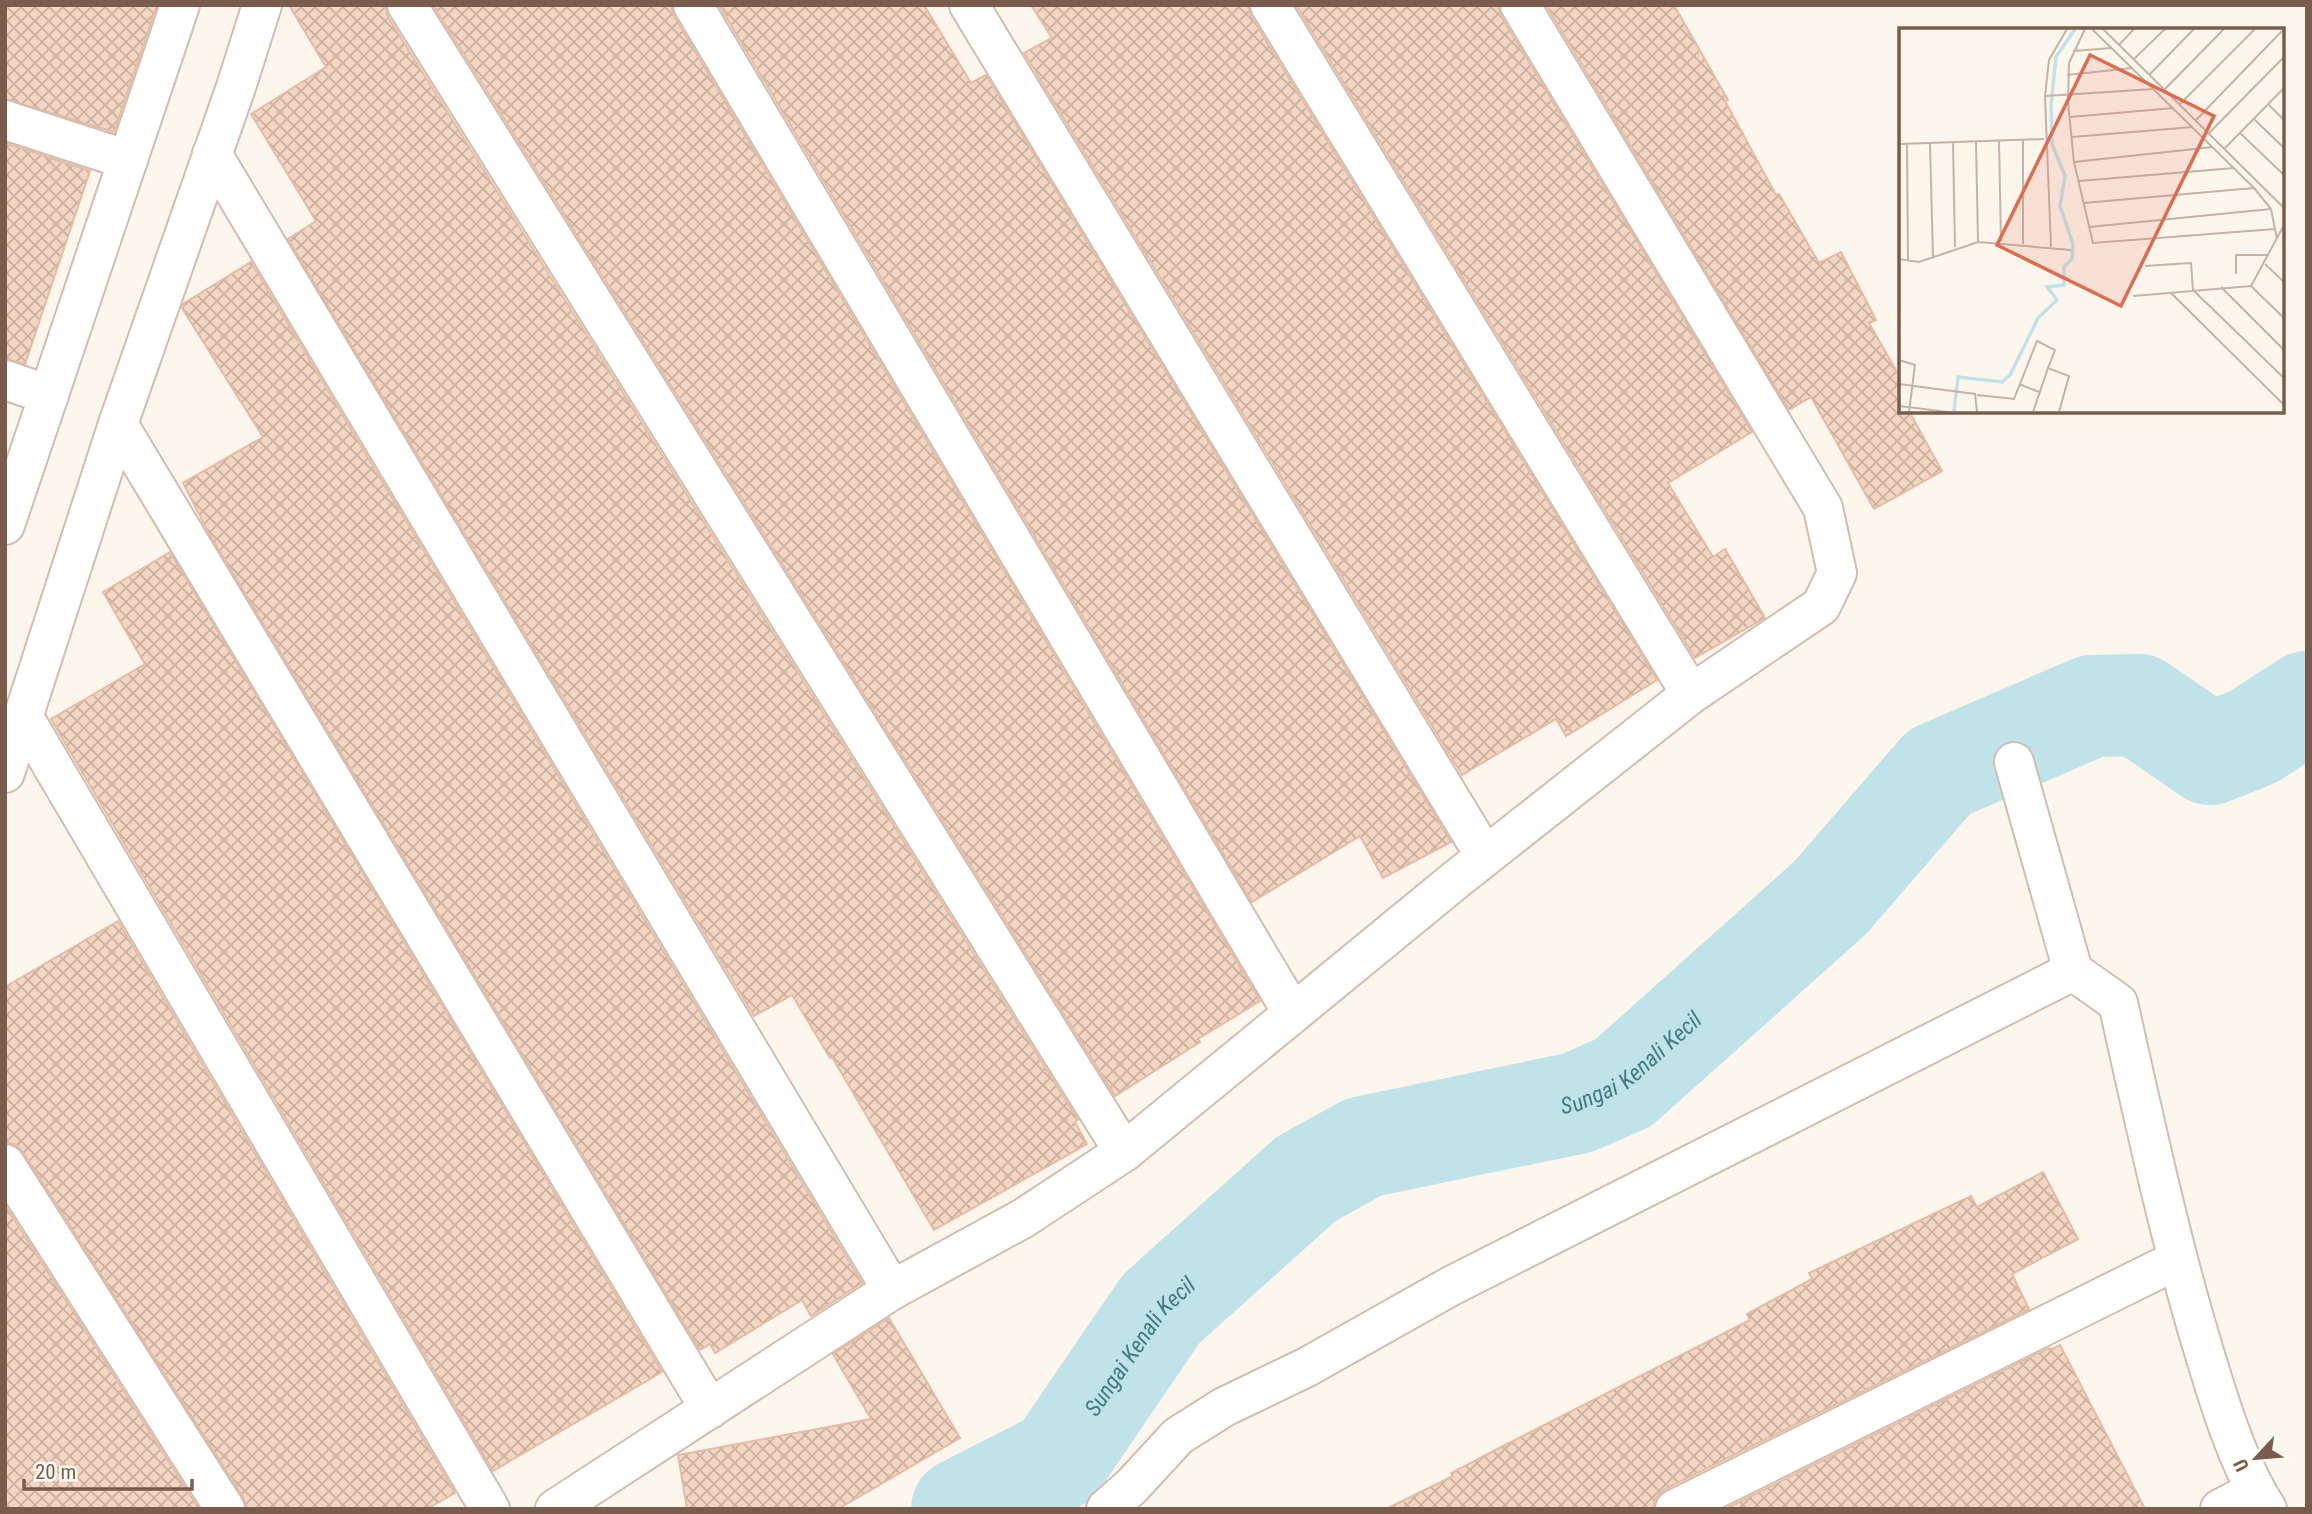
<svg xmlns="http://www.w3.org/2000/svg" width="2312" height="1514" viewBox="0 0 2312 1514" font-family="'Roboto Condensed',sans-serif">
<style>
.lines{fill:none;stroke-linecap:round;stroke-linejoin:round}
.river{stroke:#bfe3e8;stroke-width:102}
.building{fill:url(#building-cross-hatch);stroke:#e6bba3;stroke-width:2}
.minor-casing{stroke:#d1beb0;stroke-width:42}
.minor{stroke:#fff;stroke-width:38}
.labels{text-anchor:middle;stroke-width:6;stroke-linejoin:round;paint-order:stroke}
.water-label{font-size:23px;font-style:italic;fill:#437c86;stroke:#fffaf3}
.inset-river{fill:none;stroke:#bfe3e8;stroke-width:3.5}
.inset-road{fill:none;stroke:#c5b3a7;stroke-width:2}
.view{fill:#dc6d51;fill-opacity:0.15;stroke:#dc6d51;stroke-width:3.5}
.inset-edge{fill:none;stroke:#7a5c4d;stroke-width:3.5}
</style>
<defs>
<pattern id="building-cross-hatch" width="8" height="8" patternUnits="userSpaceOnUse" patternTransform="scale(1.75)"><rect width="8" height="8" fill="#f3d5c3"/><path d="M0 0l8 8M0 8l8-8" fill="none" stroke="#cab0a1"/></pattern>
</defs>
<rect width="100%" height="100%" fill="#fdf6ec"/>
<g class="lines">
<path class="river" id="s1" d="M962,1509L1058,1460L1161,1309L1306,1179L1364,1147L1577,1103L1623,1083L1830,898L1939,772L2092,706L2139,705L2210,754L2253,737L2307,702"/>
</g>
<g class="building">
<path d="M5,5H157L114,132L5,99Z"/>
<path d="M289,5H385L388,17L1078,1120L1075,1122L1087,1144L934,1230L832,1057L830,1058L792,995L754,1016L288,239L316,221L251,114L326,67Z"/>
<path d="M433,5H671L674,16L1260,1001L1198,1039L1200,1042L1115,1096Z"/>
<path d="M719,5H924L971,83L986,75L1451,842L1383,878L1360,836L1252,902Z"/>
<path d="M1031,5H1248L1251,16L1657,680L1566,736L1556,719L1462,775L1024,53L1052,38Z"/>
<path d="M1296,5H1498L1501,16L1752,432L1668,483L1713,557L1725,549L1765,618L1695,658Z"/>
<path d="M1546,5H1674L1728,100L1725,101L1776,195L1779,194L1819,263L1841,252L1876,320L1869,323L1901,379V411H1909L1942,471L1874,509L1811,397L1789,410Z"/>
<path d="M5,143L90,171L25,364L5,359Z"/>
<path d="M251,262L862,1283L811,1316L802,1300L715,1353L710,1344L700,1350L207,530L183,483L263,437L182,308L183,304Z"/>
<path d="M170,552L662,1372L493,1471L51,719L145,664L103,592Z"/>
<path d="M118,921L455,1493L427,1509H247L243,1497L23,1152L16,1145L5,1142V987Z"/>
<path d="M2043,1172L2078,1239L2012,1274L2029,1309L1665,1489L1656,1498L1653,1509H1386L1453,1476L1451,1473L1509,1443L1750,1320L1747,1314L1812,1279L1809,1273L1971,1196L1977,1207Z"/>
<path d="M5,1205L199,1509H5Z"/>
<path d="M889,1318L960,1438L838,1509H687L678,1455L871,1419L833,1354Z"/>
<path d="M2060,1345L2145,1509H1725L2049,1348L2050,1350Z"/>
</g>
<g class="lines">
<g class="minor-casing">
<g id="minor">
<path d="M407,5L1124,1152"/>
<path d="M693,5L1292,1012"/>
<path d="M969,5L1485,856"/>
<path d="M1270,5L1691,694"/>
<path d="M5,120L128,160"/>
<path d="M212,154L892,1290"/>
<path d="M5,380L49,395"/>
<path d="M118,424L710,1409"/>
<path d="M5,525L180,5"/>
<path d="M23,716L490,1509"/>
<path d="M2014,762L2073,971L2118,1003C2144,1118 2168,1232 2202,1345C2218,1398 2237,1463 2267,1509"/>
<path d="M5,773L118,424L236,87L262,5"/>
<path d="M5,1164L225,1509"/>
<path d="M555,1509L892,1290L1022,1219L1124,1152L1458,878L1691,694L1821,606L1837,573L1823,508L1520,5"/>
<path d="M1106,1509L1132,1486L1178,1436L1224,1407L1307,1367L1451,1286L2073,971"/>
<path d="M1675,1509L2177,1260"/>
<path d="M2220,1509L2255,1491"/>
</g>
</g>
<use href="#minor" class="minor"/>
</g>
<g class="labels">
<g class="water-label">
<text dy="8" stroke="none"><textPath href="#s1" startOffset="836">Sungai Kenali Kecil</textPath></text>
<text dy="8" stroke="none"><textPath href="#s1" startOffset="248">Sungai Kenali Kecil</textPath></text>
</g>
</g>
<g transform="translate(1899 28)">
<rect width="385" height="385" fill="#fdf6ec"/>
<path class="inset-river" d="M55,384L59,349L103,354L111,347L139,290L158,272L148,259L165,257V239L173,231L174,216L161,178L166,148L153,116L152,77L157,29L176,1"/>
<path class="inset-road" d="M186,1L170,35L169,74L175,134L194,215L376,201M193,1L355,160L372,181L378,211M204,1L385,180M220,17L235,1M174,23L213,20M235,31L266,1M251,46L295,1M168,47L233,40M266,61L325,1M146,68L255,61M281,76L356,1M369,76L385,92M171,89L275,80M355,91L385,120M297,92L383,3M310,105L385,29M341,105L385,147M173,109L294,99M124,111V216M100,113L102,213M77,114L79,214M54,115L56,219M0,116L145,111M8,116L9,233M31,116L34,229M326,120L385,60M175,134L314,119M180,153L335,140M185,175L355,160M190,199L372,181M152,219L146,68L150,32L168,1M0,231L20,234L79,214L172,222M366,236L385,254M246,238L292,235L294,262L385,350M337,246V227H370M352,258L385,197M322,259L385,322M272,265L385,377M234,268L352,258L385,290M0,332L16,337L10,384M0,356L76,366L78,384M120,356L140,364M78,367L115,371L138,313L156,322L149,340M0,378L49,384M134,384L149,340L170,348L160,384"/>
<path class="view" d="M191,27L315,88L222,278L98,217Z"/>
<rect width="385" height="385" class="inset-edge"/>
</g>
<rect width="2312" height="1514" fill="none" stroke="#7a5c4d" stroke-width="14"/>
<g transform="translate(2256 1458) rotate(244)" stroke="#fffaf3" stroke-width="5" paint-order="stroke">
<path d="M0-5L12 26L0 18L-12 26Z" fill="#7a5c4d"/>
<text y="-10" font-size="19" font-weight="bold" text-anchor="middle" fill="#7a5c4d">U</text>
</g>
<path d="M24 1479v10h168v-10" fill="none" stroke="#7a5c4d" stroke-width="3.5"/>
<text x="35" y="1479" font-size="21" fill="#7a5c4d" stroke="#fffaf3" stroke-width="5" paint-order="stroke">20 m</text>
</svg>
